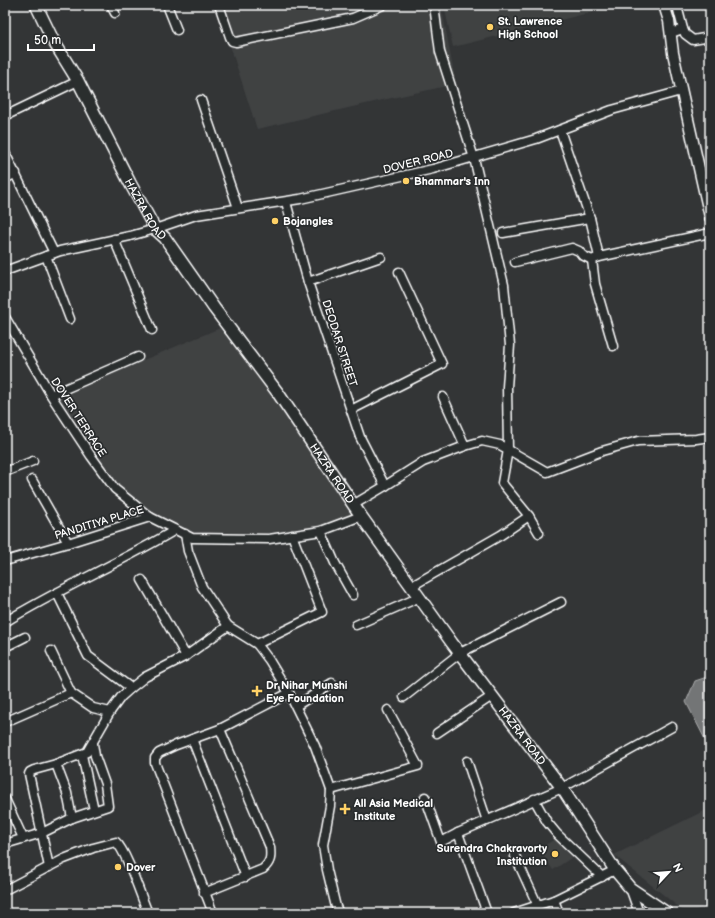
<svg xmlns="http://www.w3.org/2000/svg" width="715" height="918" viewBox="0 0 715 918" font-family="'Balsamiq Sans',sans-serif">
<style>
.built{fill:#404243}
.water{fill:#737576;stroke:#abacad}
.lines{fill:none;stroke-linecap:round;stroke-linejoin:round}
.minor-casing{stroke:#fff;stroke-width:11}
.tertiary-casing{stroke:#fff;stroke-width:13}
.secondary-casing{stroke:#fff;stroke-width:14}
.minor{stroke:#2a2d2e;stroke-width:8}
.tertiary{stroke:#2a2d2e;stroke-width:10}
.secondary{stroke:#2a2d2e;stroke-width:11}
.poi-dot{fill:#ffd166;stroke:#2a2d2e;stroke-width:1.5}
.labels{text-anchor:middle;stroke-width:3.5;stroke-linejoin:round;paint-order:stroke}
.poi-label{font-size:11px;font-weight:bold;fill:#fff;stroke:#2a2d2e;text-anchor:start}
.street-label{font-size:11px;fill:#fff;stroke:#2a2d2e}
</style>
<rect width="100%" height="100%" fill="#333536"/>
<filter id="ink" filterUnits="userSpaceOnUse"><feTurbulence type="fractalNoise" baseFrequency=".025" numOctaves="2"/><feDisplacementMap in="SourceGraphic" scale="8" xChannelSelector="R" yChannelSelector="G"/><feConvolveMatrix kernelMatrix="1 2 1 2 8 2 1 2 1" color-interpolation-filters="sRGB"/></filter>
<g filter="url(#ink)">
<g class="built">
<path d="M217,5H441L456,84L387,99L257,129Z"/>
<path d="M444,5H620L453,47Z"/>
<path d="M220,328L281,404L355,513L322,526L269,533L194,534L152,514L120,487L91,449L58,396Z"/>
<path d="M710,808V903L691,913H686L614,855Z"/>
<path d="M558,837L571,858L553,870L539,849Z"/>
</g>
<path class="water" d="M710,676V749L686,702L695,681Z"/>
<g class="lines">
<g class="minor-casing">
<g id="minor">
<path d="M111,5L115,13"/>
<path d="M167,5L177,30"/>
<path d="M219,5L230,37L232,41L236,42L353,18L383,5"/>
<path d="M434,5L440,52L474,158L504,285L510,345L507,387L508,450L502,483L529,516L539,533"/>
<path d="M677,6L683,29"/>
<path d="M671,33L683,29L685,34L693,40L710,37"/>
<path d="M201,100L238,208"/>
<path d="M5,116L78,81"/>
<path d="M560,130L590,218L599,257L710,233"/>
<path d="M5,153L54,253"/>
<path d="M5,179L16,173"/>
<path d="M286,202L308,282L360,437L385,486"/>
<path d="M503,233L590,218"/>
<path d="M114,239L152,330"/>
<path d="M46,256L70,319"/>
<path d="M599,257L592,260L595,284L613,346"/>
<path d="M515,262L572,248L579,251L582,255L592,260"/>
<path d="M5,271L60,251L130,236L155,229L196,215L300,199L433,169L536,139L612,110L681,91"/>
<path d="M308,282L381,257"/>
<path d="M5,317L54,400L91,456L115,489L150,517L192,538L269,539L321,531L361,516"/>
<path d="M51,395L138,357"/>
<path d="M443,397L465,446"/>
<path d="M351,410L442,364L399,272"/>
<path d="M5,472L33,461"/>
<path d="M32,480L68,543"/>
<path d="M353,505L385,486L423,462L465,446L482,441L500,445L547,472L602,451L638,441L696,439L710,437"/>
<path d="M321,531L335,563L353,595"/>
<path d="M185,534L188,551L202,587L228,626"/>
<path d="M5,561L68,543L150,517"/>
<path d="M142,580L186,656"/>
<path d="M412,586L501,535L529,516"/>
<path d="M57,593L88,656L131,688"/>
<path d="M5,622C60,588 120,563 175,530"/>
<path d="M356,625L420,597"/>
<path d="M257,644L322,612L292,535"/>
<path d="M5,647L25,637"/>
<path d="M51,651L71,693L93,708L110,712"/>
<path d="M404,697L460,653L561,602"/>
<path d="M296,706L332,683"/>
<path d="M5,722L71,693"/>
<path d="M437,733L492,696"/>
<path d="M192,739L246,877"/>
<path d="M82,755L94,810"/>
<path d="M467,761L487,821"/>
<path d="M331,790L418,766L388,710"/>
<path d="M425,797L441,842L458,833L562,788L672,727"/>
<path d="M5,799L23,838"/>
<path d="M534,799L547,822L557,834L602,877"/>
<path d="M72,818L67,793L56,764L87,752L110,712L121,697L131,688L145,677L186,656L228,626L257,644L269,660L289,693L315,746L331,790L330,806L323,845L327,870L336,907L339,913"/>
<path d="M458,833L487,913"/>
<path d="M5,844L42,833L72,818L108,806L105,784L95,756L93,744"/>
<path d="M515,856L538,906"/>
<path d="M49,867L29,774L30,772L34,770L56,764"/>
<path d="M630,888L639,913"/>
<path d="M5,890L64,859L93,848L116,842C127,852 141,897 148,913"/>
<path d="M204,893L263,869C271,862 271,857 270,847L220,729"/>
<path d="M554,900L559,913"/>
<path d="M213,913L155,763V758L159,753L176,745L220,729L289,693"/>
<path d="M514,913L554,900L615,870"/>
</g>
</g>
<g class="tertiary-casing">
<path id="tertiary" d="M664,5L669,21L673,53L710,217"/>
</g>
<g class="secondary-casing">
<g id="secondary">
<path id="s1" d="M36,5L54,42L78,81L130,183L155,229L165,238L214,308L278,393L361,516L452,643L562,788L615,870L630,888L667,913"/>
</g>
</g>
<use href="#minor" class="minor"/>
<use href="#tertiary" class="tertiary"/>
<use href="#secondary" class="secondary"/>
</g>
</g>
<g class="poi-dot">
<circle cx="490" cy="27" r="4"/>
<circle cx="406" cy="181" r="4"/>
<circle cx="275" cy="221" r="4"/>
<path d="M255 685h4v4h4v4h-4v4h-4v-4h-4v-4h4z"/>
<path d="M343 803h4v4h4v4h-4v4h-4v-4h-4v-4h4z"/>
<circle cx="555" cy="854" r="4"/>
<circle cx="118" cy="867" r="4"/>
</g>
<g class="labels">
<g class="poi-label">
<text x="498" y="25">St. Lawrence<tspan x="498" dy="13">High School</tspan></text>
<text x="414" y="185">Bhammar's Inn</text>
<text x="283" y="225">Bojangles</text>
<text x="266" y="689">Dr Nihar Munshi<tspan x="266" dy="13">Eye Foundation</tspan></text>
<text x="354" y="807">All Asia Medical<tspan x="354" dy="13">Institute</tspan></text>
<text x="547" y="852" text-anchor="end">Surendra Chakravorty<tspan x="547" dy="13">Institution</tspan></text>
<text x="126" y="871">Dover</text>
</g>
<g class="street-label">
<text transform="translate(418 161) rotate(-14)" y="4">DOVER ROAD</text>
<text dy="4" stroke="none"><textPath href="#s1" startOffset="232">HAZRA ROAD</textPath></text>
<text transform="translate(340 343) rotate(72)" y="4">DEODAR STREET</text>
<text transform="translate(79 417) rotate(57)" y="4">DOVER TERRACE</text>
<text dy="4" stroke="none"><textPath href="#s1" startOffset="556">HAZRA ROAD</textPath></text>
<text transform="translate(99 522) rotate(-17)" y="4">PANDITIYA PLACE</text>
<text dy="4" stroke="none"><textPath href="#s1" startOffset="880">HAZRA ROAD</textPath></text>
</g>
</g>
<rect width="715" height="918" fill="none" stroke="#2a2d2e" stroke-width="20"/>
<rect x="10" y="10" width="695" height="898" fill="none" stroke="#fff" stroke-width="1.5" filter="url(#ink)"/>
<g transform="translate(669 872) rotate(64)" stroke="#2a2d2e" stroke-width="3" paint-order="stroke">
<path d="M0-3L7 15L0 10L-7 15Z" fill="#ffffff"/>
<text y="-6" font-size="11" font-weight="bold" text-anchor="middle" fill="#ffffff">N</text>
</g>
<path d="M28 44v6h66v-6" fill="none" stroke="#ffffff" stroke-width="2"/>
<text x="34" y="44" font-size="12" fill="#ffffff" stroke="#2a2d2e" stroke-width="3" paint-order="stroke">50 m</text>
</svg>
